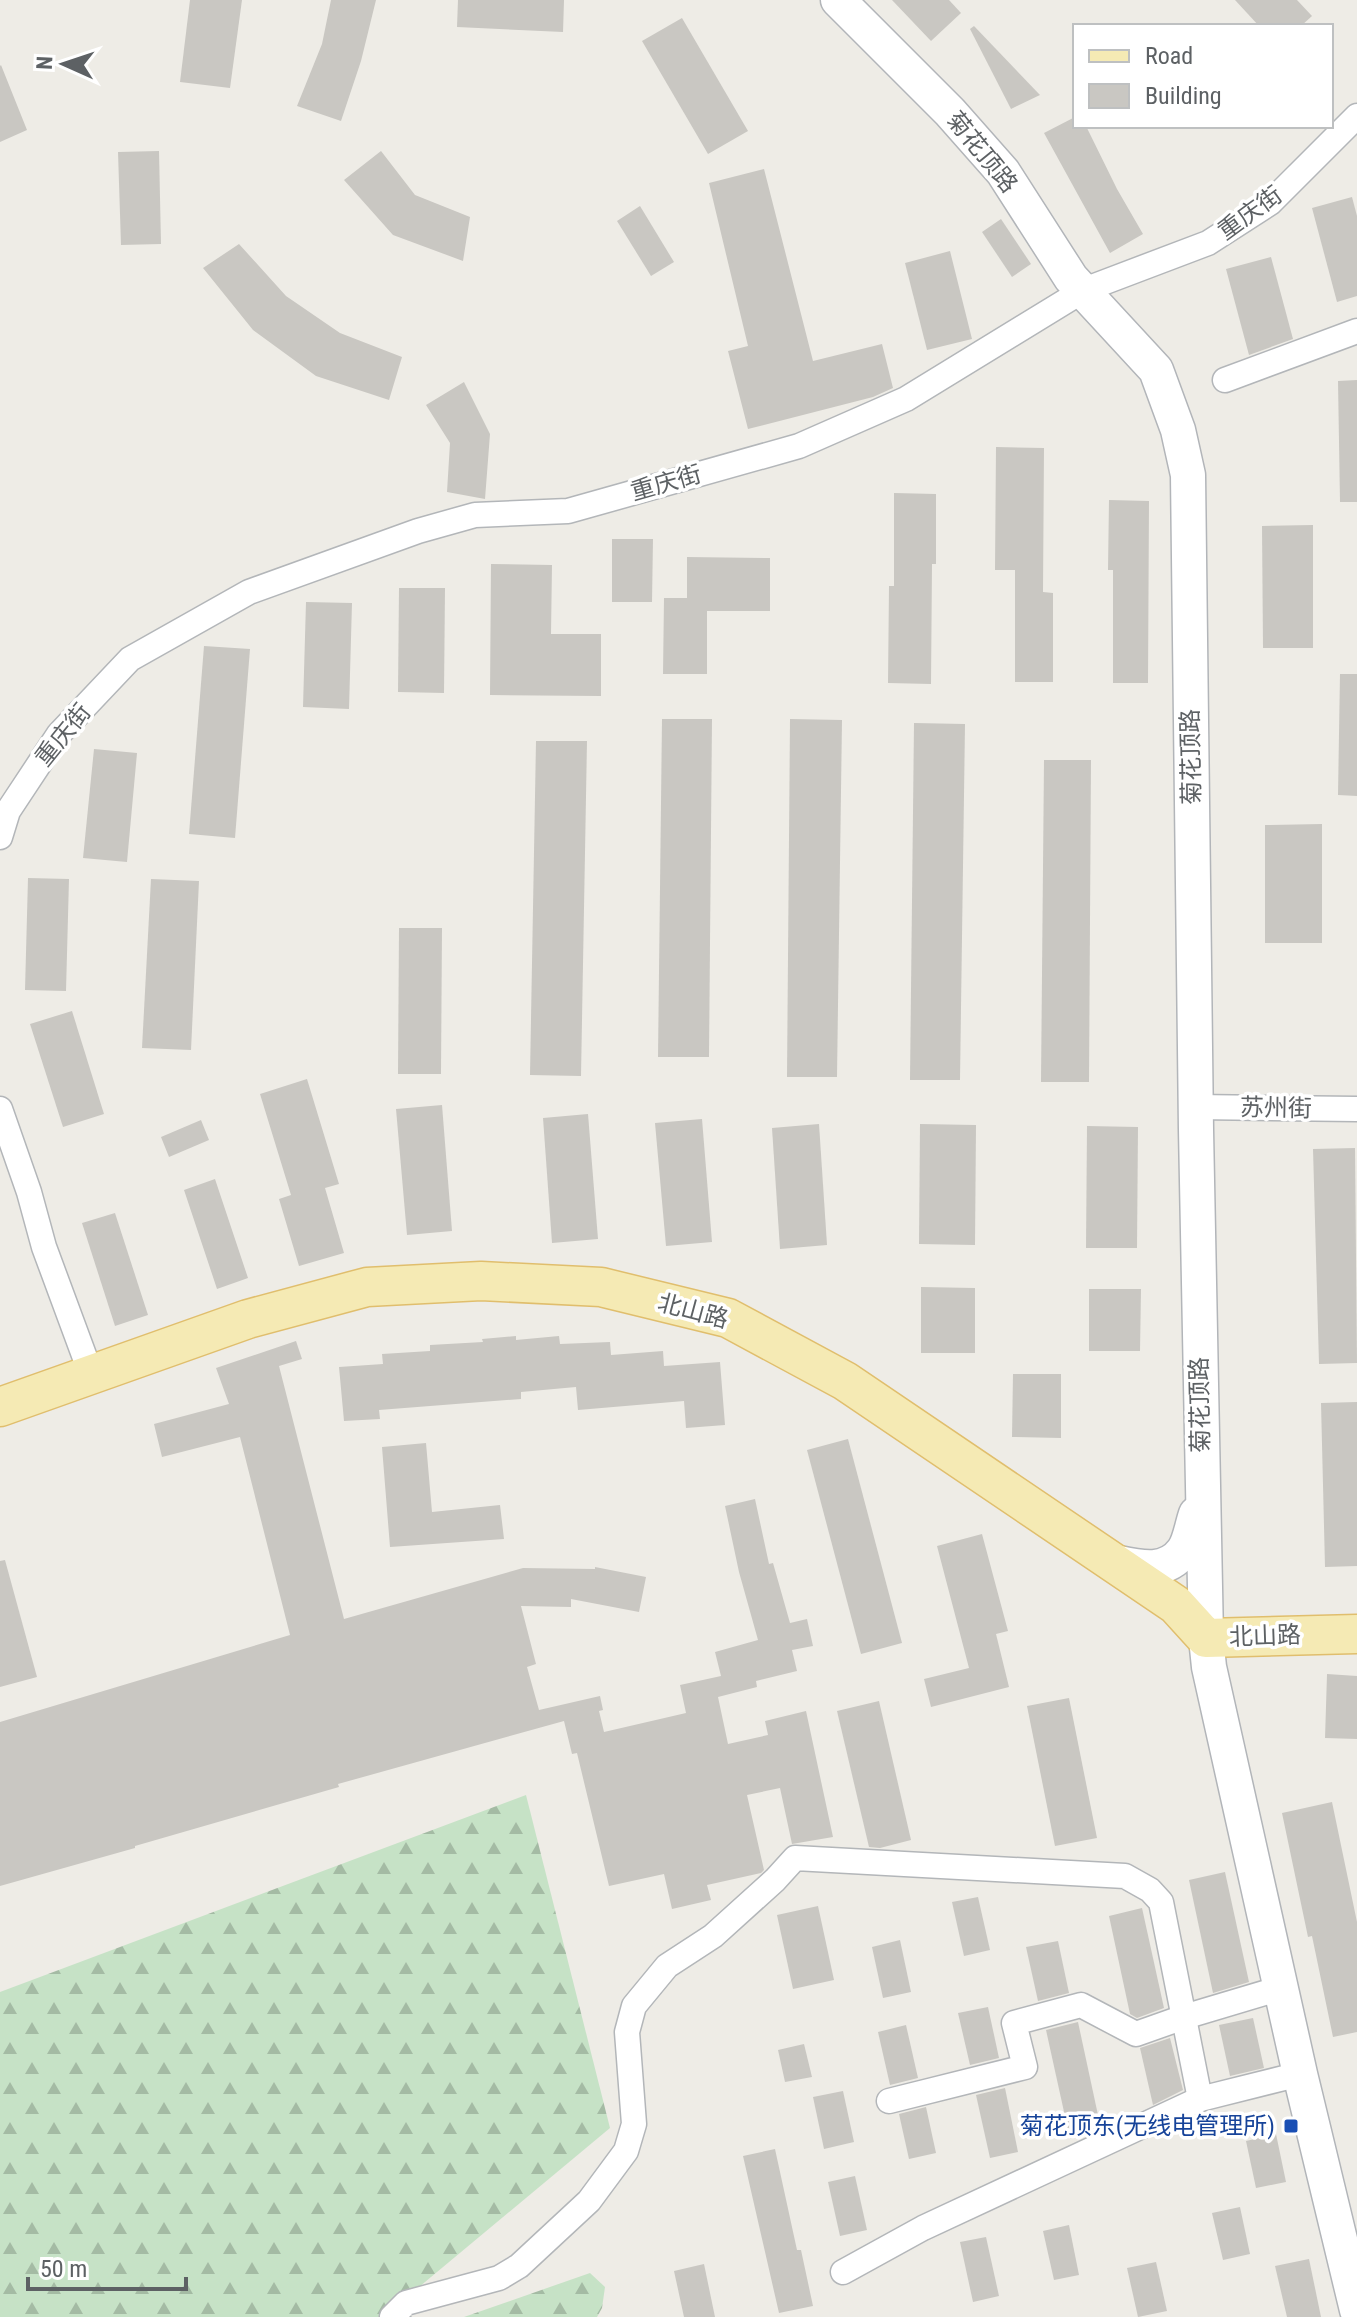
<svg xmlns="http://www.w3.org/2000/svg" width="1357" height="2317" viewBox="0 0 1357 2317" font-family="'Roboto Condensed','Noto Sans SC',sans-serif">
<style>
.forest{fill:url(#forest-firs)}
.building{fill:#c9c7c2}
.lines{fill:none;stroke-linecap:round;stroke-linejoin:round}
.street-casing{stroke:#b3b6b9;stroke-width:27}
.secondary-casing{stroke:#b2b5b9;stroke-width:37}
.primary-casing{stroke:#e0be6d;stroke-width:41}
.street{stroke:#fff;stroke-width:24}
.secondary{stroke:#fff;stroke-width:34}
.primary{stroke:#f5eab4;stroke-width:38}
.transit-dot{fill:#1a4fb4;stroke:#fff;stroke-width:3}
.labels{text-anchor:middle;stroke-width:7;stroke-linejoin:round;paint-order:stroke}
.street-label{font-size:24px;fill:#5d6164;stroke:#fff}
.transit-label{font-size:24px;fill:#164399;stroke:#fff;text-anchor:end}
</style>
<defs>
<pattern id="forest-firs" width="22" height="20" patternUnits="userSpaceOnUse" patternTransform="scale(2)"><rect width="22" height="20" fill="#c6e2c6"/><path d="M5 1l3.5 6h-7zM16 11l3.5 6h-7z" fill="#a4bba4"/></pattern>
</defs>
<rect width="100%" height="100%" fill="#eeece6"/>
<g class="forest">
<path d="M526,1795L610,2128L383,2317H0V1992Z"/>
<path d="M590,2273L605,2287L602,2308L597,2317H464Z"/>
</g>
<g class="building">
<path d="M190,0H242L230,88L180,82Z"/>
<path d="M331,0H376L361,61L341,121L297,106L322,44Z"/>
<path d="M458,0H564L563,32L457,27Z"/>
<path d="M892,0H949L961,13L931,41Z"/>
<path d="M1235,0H1297L1312,16L1301,26H1259Z"/>
<path d="M682,18L748,131L708,154L642,41Z"/>
<path d="M974,26L1040,95L1011,109L970,29Z"/>
<path d="M1,65L27,130L0,142V66Z"/>
<path d="M1075,117V126H1086L1117,189L1143,234L1110,253L1044,133Z"/>
<path d="M159,151L161,244L121,245L118,152Z"/>
<path d="M381,151L415,195L470,217L463,261L393,235L344,180Z"/>
<path d="M764,169L813,361L882,344L893,388L873,397L748,429L728,351L748,346L709,183Z"/>
<path d="M1352,197L1357,216V296L1337,302L1312,208Z"/>
<path d="M640,206L674,262L651,276L617,221Z"/>
<path d="M1001,219L1031,264L1012,277L982,232Z"/>
<path d="M239,244L286,296L340,333L402,357L389,400L316,376L253,330L203,268Z"/>
<path d="M950,251L972,339L927,350L905,263Z"/>
<path d="M1271,257L1293,339L1249,355L1226,269Z"/>
<path d="M1357,380V502H1340L1338,381Z"/>
<path d="M464,382L490,434L485,499L447,492L450,443L426,405Z"/>
<path d="M996,447L1044,448L1043,592L1053,593V682H1015V570H995Z"/>
<path d="M894,493L936,494V564H932L931,684L888,683L889,586H894Z"/>
<path d="M1109,500L1149,501L1148,683H1113V570H1108Z"/>
<path d="M1313,525V648H1263L1262,526Z"/>
<path d="M612,539H653L652,602H612Z"/>
<path d="M687,557L770,558V611H707V674H663L664,598H687Z"/>
<path d="M491,564L552,565L551,634H601V696L490,695Z"/>
<path d="M399,588H445L444,693L398,692Z"/>
<path d="M306,602L352,603L349,709L303,707Z"/>
<path d="M204,646L250,649L235,838L189,834Z"/>
<path d="M1340,674H1357V796L1338,795Z"/>
<path d="M662,719H712L709,1057H658Z"/>
<path d="M790,719L842,720L837,1077H787Z"/>
<path d="M914,723L965,724L960,1080H910Z"/>
<path d="M536,741H587L581,1076L530,1075Z"/>
<path d="M94,749L137,753L127,862L83,858Z"/>
<path d="M1044,760H1091L1089,1082H1041Z"/>
<path d="M1322,824V943H1265V825Z"/>
<path d="M28,878L69,879L66,991L25,990Z"/>
<path d="M151,879L199,881L191,1050L142,1048Z"/>
<path d="M399,928H442L441,1074H398Z"/>
<path d="M72,1011L104,1114L63,1127L30,1024Z"/>
<path d="M307,1079L339,1184L325,1188L344,1253L299,1266L279,1199L291,1195L260,1094Z"/>
<path d="M442,1105L452,1231L407,1235L396,1109Z"/>
<path d="M588,1114L598,1239L552,1243L543,1118Z"/>
<path d="M702,1119L712,1242L666,1246L655,1123Z"/>
<path d="M201,1120L209,1140L169,1157L161,1137Z"/>
<path d="M819,1124L827,1245L780,1249L772,1128Z"/>
<path d="M920,1124L976,1125L975,1245L919,1244Z"/>
<path d="M1087,1126L1138,1127L1137,1248H1086Z"/>
<path d="M1355,1148L1357,1363L1319,1364L1313,1149Z"/>
<path d="M215,1179L248,1278L217,1289L184,1190Z"/>
<path d="M115,1213L148,1315L115,1326L82,1223Z"/>
<path d="M921,1287L975,1288V1353H921Z"/>
<path d="M1089,1289H1141L1140,1351H1089Z"/>
<path d="M516,1336V1340L559,1336L560,1344L610,1342L611,1355L663,1351L664,1366L720,1362L725,1425L686,1428L684,1401L578,1410L576,1387L521,1392V1399L379,1410L380,1419L344,1421L339,1367L383,1364L382,1354L430,1351V1345L483,1342L482,1339Z"/>
<path d="M296,1341L302,1359L279,1366L344,1619L523,1568L595,1569V1567L646,1577L639,1612L571,1599V1607L521,1606L536,1664L527,1667L539,1710L600,1696L603,1710L599,1711L604,1732L686,1713L680,1685L721,1676L715,1652L758,1640L739,1572L725,1506L755,1499L769,1564L773,1563L790,1623L807,1619L813,1646L792,1650L797,1671L756,1681L757,1687L718,1697L728,1744L768,1735L765,1721L806,1711L833,1837L792,1844L780,1788L747,1795L764,1870L761,1873L707,1885L711,1900L672,1909L664,1874L609,1886L577,1753L572,1754L564,1721L338,1784L339,1787L135,1846V1848L0,1886V1722L290,1635L240,1437L162,1457L154,1424L229,1404L216,1368Z"/>
<path d="M1013,1374H1061V1438L1012,1437Z"/>
<path d="M1357,1402V1566L1325,1567L1321,1403Z"/>
<path d="M848,1439L902,1643L861,1654L807,1450Z"/>
<path d="M426,1443L432,1512L500,1505L504,1539L390,1547L382,1447Z"/>
<path d="M982,1534L1008,1631L996,1634L1009,1687L931,1707L924,1679L969,1668L937,1546Z"/>
<path d="M5,1560L37,1677L0,1687V1561Z"/>
<path d="M1327,1674L1357,1676V1739L1325,1738Z"/>
<path d="M1069,1698L1097,1838L1055,1846L1027,1706Z"/>
<path d="M879,1701L911,1840L880,1848L869,1847L837,1711Z"/>
<path d="M1332,1802L1357,1922V2032L1333,2037L1312,1936L1308,1937L1282,1813Z"/>
<path d="M1225,1872L1249,1982L1213,1993L1189,1880Z"/>
<path d="M978,1897L990,1950L964,1956L952,1902Z"/>
<path d="M818,1906L834,1980L793,1989L777,1915Z"/>
<path d="M1142,1908L1164,2008L1137,2018L1130,2014L1109,1916Z"/>
<path d="M900,1940L911,1992L883,1998L872,1947Z"/>
<path d="M1058,1941L1069,1993L1038,2001L1026,1947Z"/>
<path d="M988,2007L999,2058L970,2065L958,2013Z"/>
<path d="M1253,2018L1264,2068L1230,2076L1219,2025Z"/>
<path d="M1078,2022L1101,2129L1070,2139L1046,2030Z"/>
<path d="M906,2025L918,2078L890,2085L878,2032Z"/>
<path d="M1170,2038L1183,2090L1153,2105L1140,2048Z"/>
<path d="M804,2044L812,2077L785,2082L778,2050Z"/>
<path d="M1005,2088L1018,2152L990,2158L976,2095Z"/>
<path d="M843,2091L854,2142L824,2149L813,2097Z"/>
<path d="M926,2107L936,2153L909,2159L899,2114Z"/>
<path d="M1276,2134L1286,2182L1256,2188L1246,2141Z"/>
<path d="M775,2149L797,2250H801L813,2306L779,2313L743,2156Z"/>
<path d="M855,2176L867,2230L840,2236L828,2182Z"/>
<path d="M1240,2207L1250,2254L1223,2260L1212,2213Z"/>
<path d="M1069,2225L1079,2275L1054,2280L1043,2231Z"/>
<path d="M986,2237L999,2296L973,2302L960,2242Z"/>
<path d="M1309,2259L1321,2317H1287L1275,2266Z"/>
<path d="M1156,2262L1167,2311L1138,2317L1127,2268Z"/>
<path d="M704,2264L715,2317H684L674,2271Z"/>
</g>
<g class="lines">
<g class="street-casing">
<g id="street">
<path d="M1225,380L1357,331"/>
<path d="M0,837L8,811L59,734L130,659L249,592L418,531L475,515L568,511L799,446L906,399L1084,290L1208,243L1270,203L1357,116"/>
<path d="M1195,1107L1357,1109"/>
<path d="M0,1109L29,1192L44,1247L91,1374"/>
<path d="M889,2101L1025,2067L1014,2023L1081,2005L1136,2034L1184,2017L1281,1988"/>
<path d="M843,2272L923,2228L1200,2099L1300,2074"/>
<path d="M392,2317L406,2303L499,2278L519,2266L589,2201L626,2151L634,2124L627,2032L634,2006L667,1966L713,1936L775,1880L795,1858L1125,1876L1150,1890L1161,1902L1200,2099"/>
</g>
</g>
<g class="secondary-casing">
<g id="secondary">
<path d="M838,0L950,112L1003,172L1071,278L1156,370L1178,430L1188,475L1196,1130L1206,1638L1209,1667L1300,2074L1357,2310"/>
<path d="M1110,1561C1135,1566 1165,1576 1183,1551C1190,1542 1192,1525 1196,1514"/>
</g>
</g>
<g class="primary-casing">
<path id="primary" d="M0,1407L248,1319L367,1287L481,1281L601,1287L728,1318L845,1381L1176,1605L1206,1638L1357,1634"/>
</g>
<use href="#street" class="street"/>
<use href="#secondary" class="secondary"/>
<use href="#primary" class="primary"/>
</g>
<rect class="transit-dot" x="1283" y="2118" width="16" height="16" rx="4"/>
<g class="labels">
<g class="street-label">
<text transform="translate(982 152) rotate(51)" y="8">菊花顶路</text>
<text transform="translate(1250 213) rotate(-36)" y="8">重庆街</text>
<text transform="translate(666 483) rotate(-16)" y="8">重庆街</text>
<text transform="translate(63 735) rotate(-51)" y="8">重庆街</text>
<text transform="translate(1191 757) rotate(-91)" y="8">菊花顶路</text>
<text transform="translate(1276 1108) rotate(1)" y="8">苏州街</text>
<text transform="translate(693 1311) rotate(15)" y="8">北山路</text>
<text transform="translate(1200 1405) rotate(-91)" y="8">菊花顶路</text>
<text transform="translate(1265 1636) rotate(-2)" y="8">北山路</text>
</g>
<g class="transit-label">
<text x="1275" y="2134">菊花顶东(无线电管理所)</text>
</g>
</g>
<rect x="1073" y="24" width="260" height="104" fill="#ffffff" stroke="#bec0c1" stroke-width="2"/>
<rect x="1089" y="50" width="40" height="12" fill="#f5eab4" stroke="#bec0c1" stroke-width="2"/>
<text x="1145" y="64" font-size="24" fill="#5d6164">Road</text>
<rect x="1089" y="84" width="40" height="24" fill="#c9c7c2" stroke="#bec0c1" stroke-width="2"/>
<text x="1145" y="104" font-size="24" fill="#5d6164">Building</text>
<g transform="translate(64 64) rotate(273)" stroke="#ffffff" stroke-width="6" paint-order="stroke">
<path d="M0-6L14 30L0 20L-14 30Z" fill="#5d6164"/>
<text y="-12" font-size="22" font-weight="bold" text-anchor="middle" fill="#5d6164">N</text>
</g>
<path d="M28 2277v12h158v-12" fill="none" stroke="#5d6164" stroke-width="4"/>
<text x="40" y="2277" font-size="24" fill="#5d6164" stroke="#ffffff" stroke-width="6" paint-order="stroke">50 m</text>
</svg>
